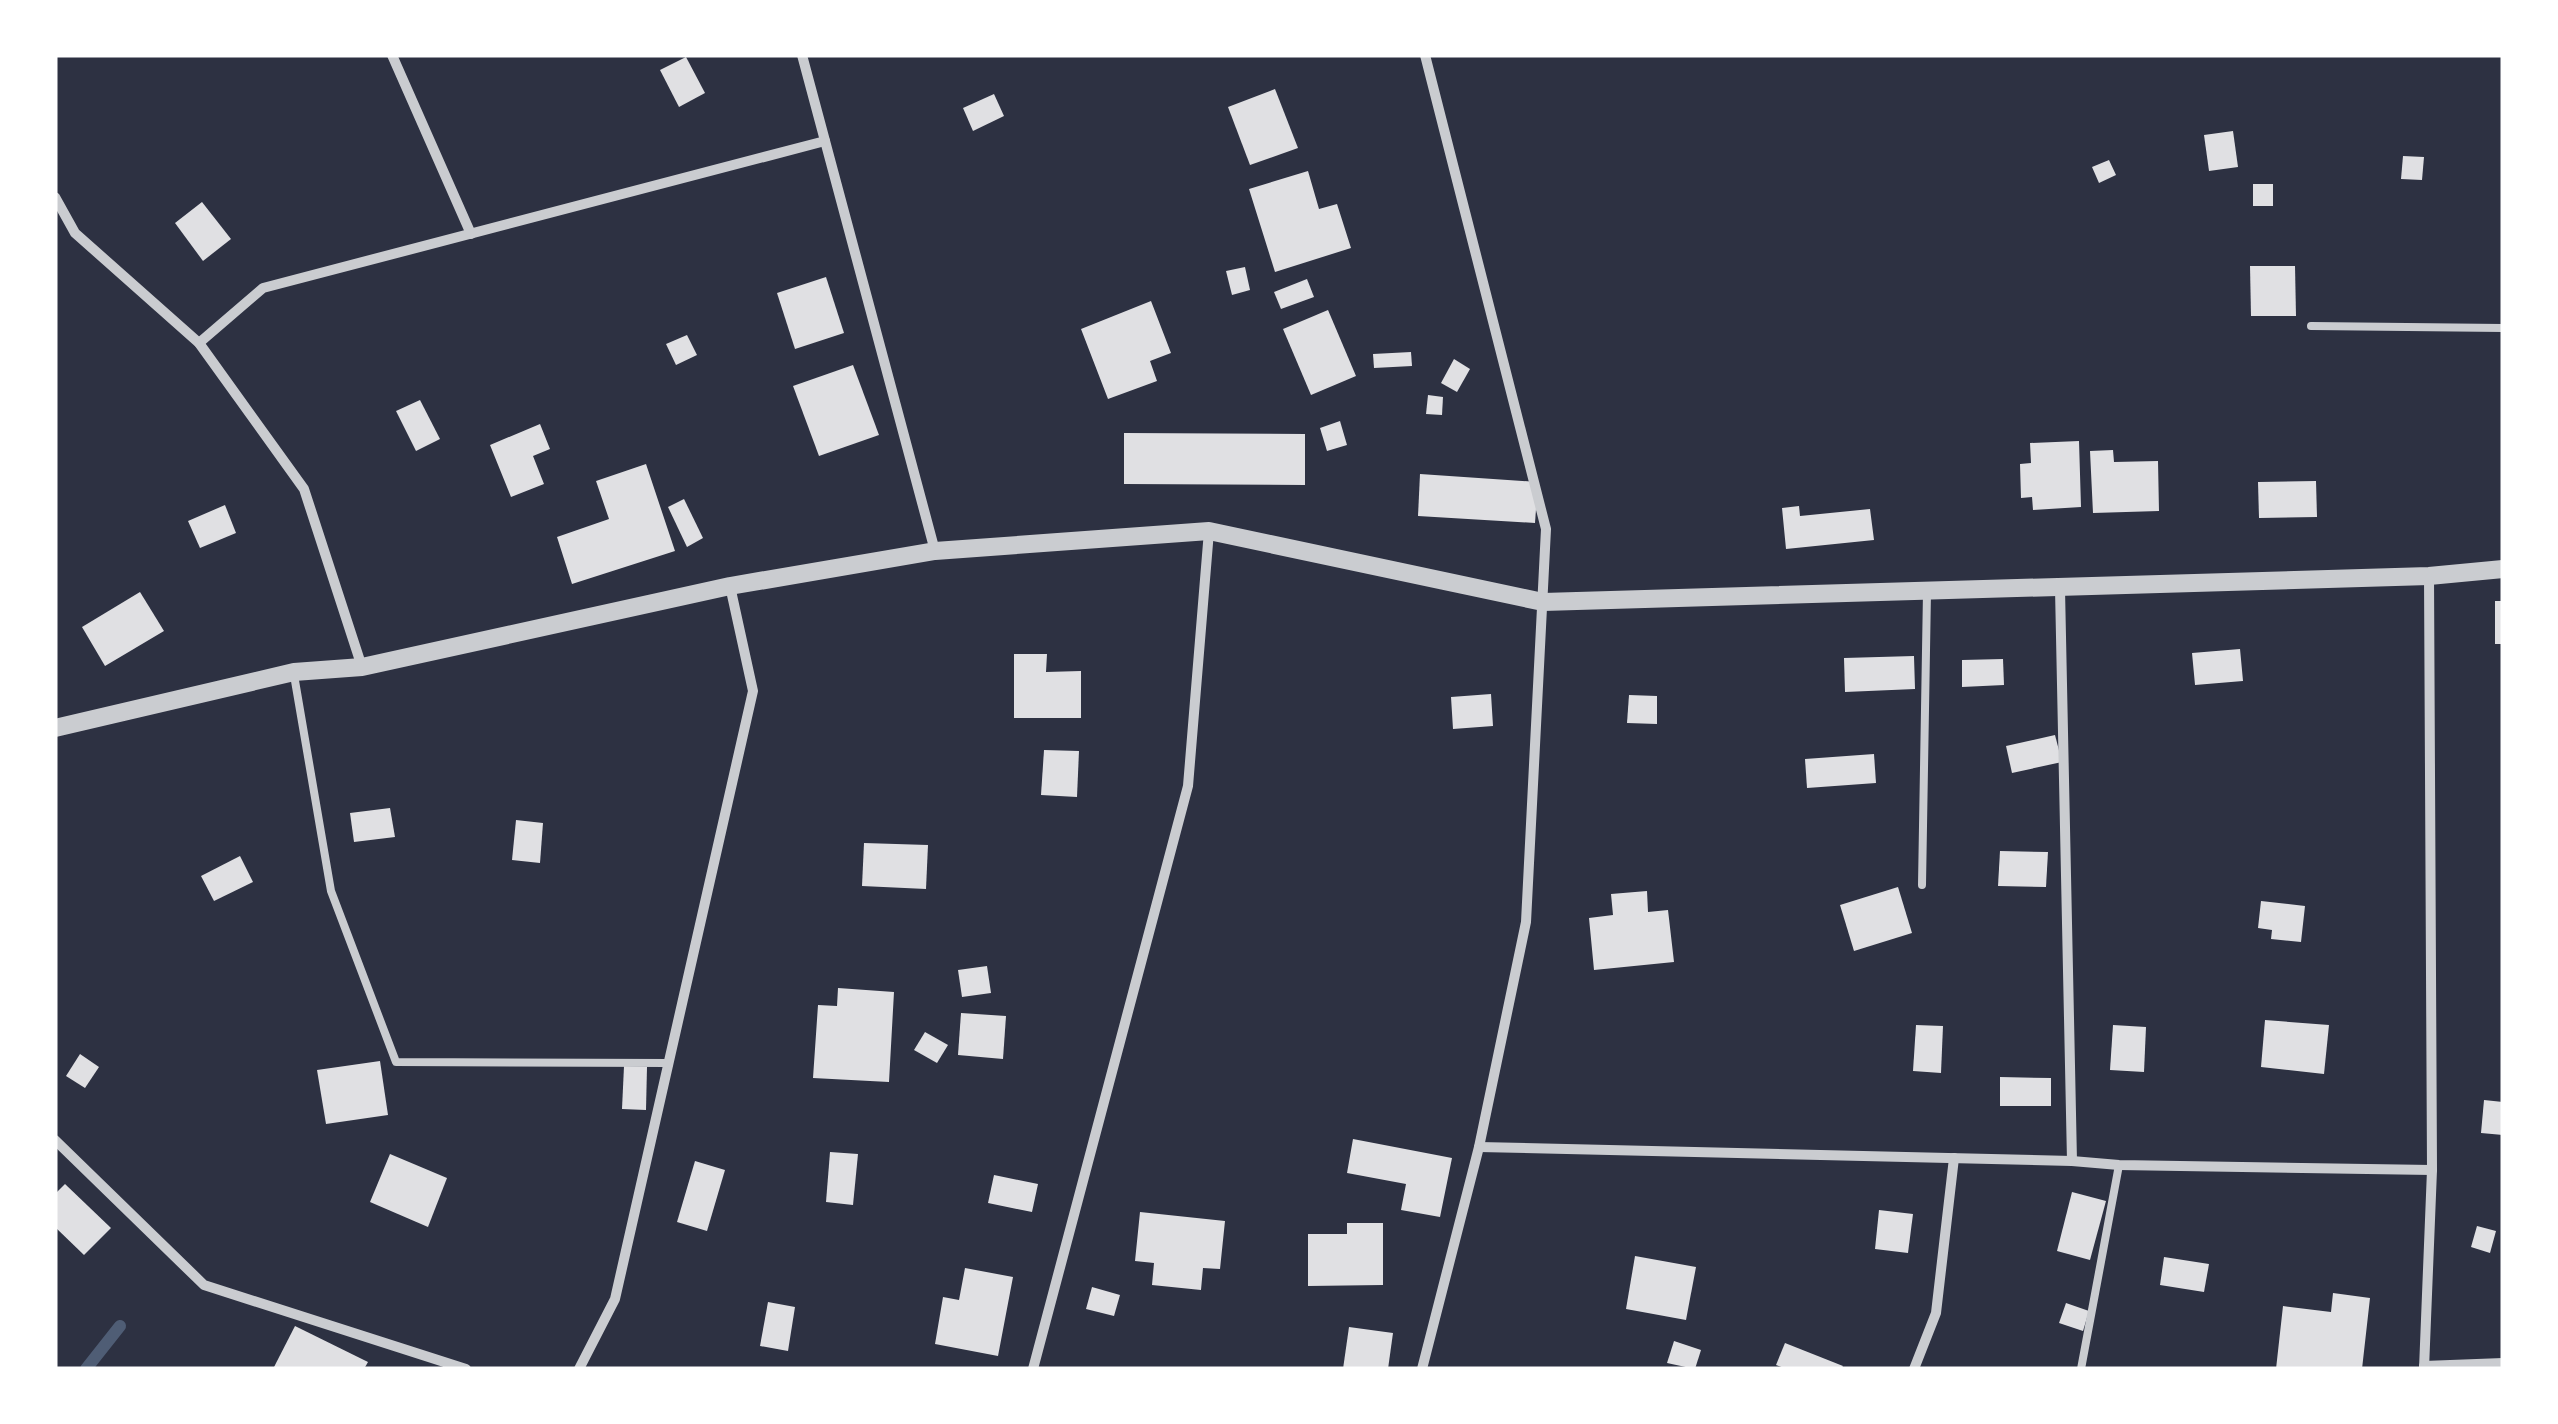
<svg xmlns="http://www.w3.org/2000/svg" width="2558" height="1424" viewBox="0 0 2558 1424" font-family="'DM Sans',sans-serif">
<style>
.lines{fill:none;stroke-linecap:round;stroke-linejoin:round}
.stream{stroke:#4f5d75;stroke-width:12}
.building{fill:#e0e0e3}
.service{stroke:#caccd0;stroke-width:8}
.minor{stroke:#caccd0;stroke-width:10}
.tertiary{stroke:#caccd0;stroke-width:18}
</style>
<rect width="100%" height="100%" fill="#2d3142"/>
<g class="lines">
<path class="stream" d="M86,1369L120,1326"/>
</g>
<g class="building">
<path d="M686,57L705,93L679,107L660,70Z"/>
<path d="M1275,89L1298,148L1250,165L1228,107Z"/>
<path d="M994,94L1004,116L973,131L963,108Z"/>
<path d="M2233,131L2238,167L2209,171L2204,135Z"/>
<path d="M2403,156L2424,157L2422,180L2401,179Z"/>
<path d="M2109,160L2116,175L2099,183L2092,167Z"/>
<path d="M1308,171L1319,209L1337,204L1351,248L1275,272L1249,189Z"/>
<rect x="2253" y="184" width="20" height="22"/>
<path d="M202,202L231,239L203,261L175,223Z"/>
<path d="M2250,266H2295L2296,316H2251Z"/>
<path d="M1245,267L1250,290L1232,295L1226,271Z"/>
<path d="M826,277L844,333L795,349L777,293Z"/>
<path d="M1307,279L1314,297L1281,309L1274,292Z"/>
<path d="M1151,301L1171,353L1150,361L1157,381L1108,399L1081,329Z"/>
<path d="M1328,310L1356,376L1311,395L1283,329Z"/>
<path d="M687,335L697,355L676,365L666,344Z"/>
<path d="M1411,352L1412,366L1374,368L1373,354Z"/>
<path d="M1454,359L1470,369L1457,392L1441,383Z"/>
<path d="M853,365L879,435L819,456L793,386Z"/>
<path d="M1428,395L1443,397L1442,415L1426,414Z"/>
<path d="M420,400L440,439L416,451L396,411Z"/>
<path d="M1340,421L1347,445L1327,451L1320,428Z"/>
<path d="M540,424L550,449L533,456L544,484L511,497L490,445Z"/>
<path d="M1124,433L1305,434V485L1124,484Z"/>
<path d="M2079,441L2081,507L2033,510L2032,497L2021,498L2020,464L2031,463L2030,443Z"/>
<path d="M2113,450L2114,462L2158,461L2159,511L2093,513L2090,451Z"/>
<path d="M646,464L675,551L572,584L557,537L609,519L596,481Z"/>
<path d="M1420,474L1538,482L1535,523L1418,516Z"/>
<path d="M2316,481L2317,517L2259,518L2258,482Z"/>
<path d="M684,499L703,538L687,547L668,507Z"/>
<path d="M225,505L236,533L200,548L188,521Z"/>
<path d="M1799,506L1800,516L1870,509L1874,540L1786,549L1782,508Z"/>
<path d="M140,592L164,631L105,666L82,627Z"/>
<rect x="2495" y="601" width="8" height="43"/>
<path d="M2240,649L2243,681L2195,685L2192,653Z"/>
<path d="M1014,654H1047L1046,672L1081,671V718H1014Z"/>
<path d="M1914,656L1915,689L1845,692L1844,658Z"/>
<path d="M2003,659L2004,685L1962,687V660Z"/>
<path d="M1491,694L1493,726L1453,729L1451,697Z"/>
<path d="M1629,695L1657,696V724L1627,723Z"/>
<path d="M2055,735L2062,762L2012,773L2006,746Z"/>
<path d="M1044,750L1079,751L1077,797L1041,795Z"/>
<path d="M1874,754L1876,783L1807,788L1805,759Z"/>
<path d="M390,808L395,837L354,842L350,813Z"/>
<path d="M516,820L543,823L540,863L512,860Z"/>
<path d="M864,843L928,845L926,889L862,886Z"/>
<path d="M2000,851L2048,852L2046,887L1998,886Z"/>
<path d="M240,856L253,882L214,901L201,876Z"/>
<path d="M1898,887L1912,933L1854,951L1840,905Z"/>
<path d="M1647,891L1648,912L1668,910L1674,962L1594,970L1589,918L1613,915L1611,894Z"/>
<path d="M2261,901L2305,906L2301,942L2271,939L2272,930L2258,928Z"/>
<path d="M987,966L991,993L962,997L958,970Z"/>
<path d="M838,988L894,992L889,1082L813,1078L818,1005L837,1006Z"/>
<path d="M961,1013L1006,1016L1003,1059L958,1055Z"/>
<path d="M2265,1020L2329,1025L2324,1074L2261,1067Z"/>
<path d="M1916,1025L1943,1026L1941,1073L1913,1071Z"/>
<path d="M2113,1025L2146,1027L2144,1072L2110,1070Z"/>
<path d="M925,1032L948,1045L937,1063L914,1050Z"/>
<path d="M80,1054L99,1067L85,1088L66,1076Z"/>
<path d="M380,1061L388,1115L326,1124L317,1070Z"/>
<path d="M624,1066L647,1067L646,1110L622,1109Z"/>
<path d="M2000,1077L2051,1078V1106H2000Z"/>
<path d="M2484,1100L2503,1102V1135L2481,1133Z"/>
<path d="M1353,1139L1452,1158L1440,1217L1401,1210L1406,1184L1347,1173Z"/>
<path d="M830,1152L858,1154L853,1205L826,1202Z"/>
<path d="M390,1154L447,1178L428,1227L370,1202Z"/>
<path d="M695,1161L725,1170L707,1231L677,1222Z"/>
<path d="M994,1175L1038,1184L1032,1212L988,1203Z"/>
<path d="M65,1184L111,1228L84,1255L55,1227V1194Z"/>
<path d="M2072,1192L2106,1201L2090,1260L2057,1251Z"/>
<path d="M1879,1210L1913,1214L1908,1253L1875,1249Z"/>
<path d="M1140,1212L1225,1221L1220,1269L1203,1268L1201,1290L1152,1285L1154,1263L1135,1261Z"/>
<path d="M1347,1223H1383V1285L1308,1286V1234H1347Z"/>
<path d="M2477,1226L2496,1231L2490,1253L2471,1247Z"/>
<path d="M1635,1256L1696,1267L1686,1320L1626,1309Z"/>
<path d="M2164,1257L2209,1264L2204,1292L2160,1285Z"/>
<path d="M965,1268L1013,1277L998,1356L935,1344L943,1297L959,1300Z"/>
<path d="M1092,1287L1120,1295L1114,1316L1086,1309Z"/>
<path d="M2333,1293L2370,1298L2362,1369H2276L2283,1306L2331,1312Z"/>
<path d="M768,1302L795,1307L788,1351L760,1346Z"/>
<path d="M2066,1303L2089,1311L2083,1331L2059,1323Z"/>
<path d="M295,1326L368,1362L364,1369H273Z"/>
<path d="M1349,1327L1393,1333L1388,1369H1343Z"/>
<path d="M1674,1341L1701,1350L1695,1369L1667,1363Z"/>
<path d="M1785,1343L1843,1366L1841,1369H1787L1776,1365Z"/>
</g>
<g class="lines">
<g class="service">
<path d="M2311,326L2503,328"/>
<path d="M294,675L331,891L396,1062L669,1063"/>
<path d="M1922,885L1927,592"/>
<path d="M2081,1369L2119,1165"/>
</g>
<g class="minor">
<path d="M392,55L471,234"/>
<path d="M802,55L935,551"/>
<path d="M55,197L75,233L199,343L304,489L362,667"/>
<path d="M199,343L263,288L825,141"/>
<path d="M2060,589L2072,1161"/>
<path d="M55,1140L204,1285L466,1369"/>
<path d="M1479,1147L2072,1161L2119,1165L2432,1170"/>
<path d="M2424,1366L2503,1363"/>
<path d="M579,1369L615,1299L753,691L730,586"/>
<path d="M1033,1369L1188,786L1209,531"/>
<path d="M1422,1369L1479,1147L1526,922L1546,529L1425,55"/>
<path d="M1914,1369L1936,1313L1954,1158"/>
<path d="M2424,1369L2432,1170L2429,576"/>
</g>
<path class="tertiary" d="M55,728L294,672L362,667L730,586L935,551L1209,531L1543,602L2429,576L2503,569"/>
</g>
<rect width="2558" height="1424" fill="none" stroke="#ffffff" stroke-width="115"/>
</svg>
